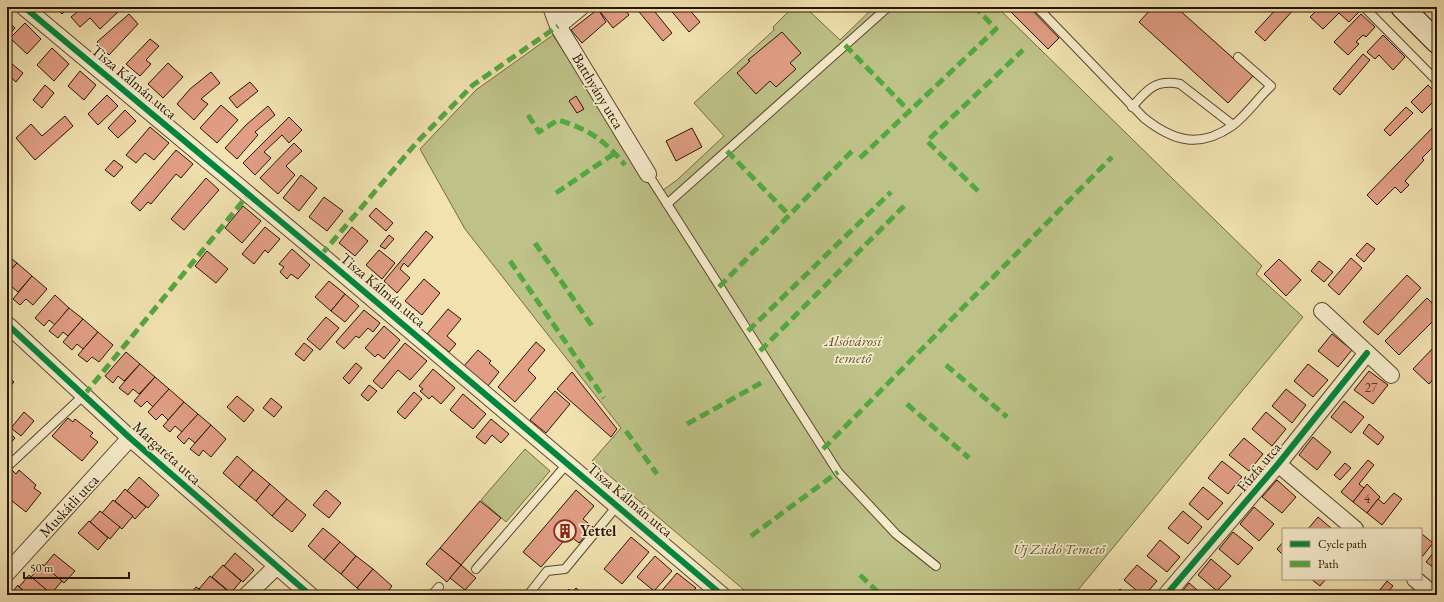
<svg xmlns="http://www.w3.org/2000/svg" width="1444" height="602" viewBox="0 0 1444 602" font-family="'EB Garamond',serif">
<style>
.green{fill:#bec288;stroke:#736c44}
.building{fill:#e19e85;stroke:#281500}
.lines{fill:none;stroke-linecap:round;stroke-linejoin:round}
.lane-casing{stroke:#5a482c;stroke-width:10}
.street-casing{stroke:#5a482c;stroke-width:18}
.secondary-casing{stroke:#281500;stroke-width:24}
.lane{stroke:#f6eccc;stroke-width:8}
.street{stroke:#f6eccc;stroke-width:16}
.secondary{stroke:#f6eccc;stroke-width:22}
.quiet{stroke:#53a940;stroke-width:5;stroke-dasharray:10 5;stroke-linecap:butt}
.cycleway-casing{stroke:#f6eccc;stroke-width:8}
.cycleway{stroke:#00873e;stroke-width:6}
.labels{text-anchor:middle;stroke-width:3.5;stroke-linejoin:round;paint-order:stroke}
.number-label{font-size:13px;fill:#563721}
.street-label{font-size:15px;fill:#281500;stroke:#f6eccc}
.park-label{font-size:15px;font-style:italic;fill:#5c5230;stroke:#f6eccc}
.poi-label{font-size:15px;font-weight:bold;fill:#281500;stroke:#f6eccc;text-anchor:start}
</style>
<rect width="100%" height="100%" fill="#f1e2b0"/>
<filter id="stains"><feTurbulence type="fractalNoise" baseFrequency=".005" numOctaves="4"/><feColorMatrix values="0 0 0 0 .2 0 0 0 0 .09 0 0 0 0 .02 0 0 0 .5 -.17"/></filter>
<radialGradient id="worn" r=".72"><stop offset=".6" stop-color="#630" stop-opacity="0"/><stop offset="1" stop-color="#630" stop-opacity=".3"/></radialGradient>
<g class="green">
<path d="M793,7H805L840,40L874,7H997L1262,266L1256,274L1303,317L1074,595H750L592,461L621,428L465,229L420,149L476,90L553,35L656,195L677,180L724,136L694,103L774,30L773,27Z"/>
<path d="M525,449L550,471L506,522L481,500Z"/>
</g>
<g class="building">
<path d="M55,7H69L62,14Z"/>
<path d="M83,7H117L120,10L100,29L90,18L80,27L71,17Z"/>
<path d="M600,7H623L629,15L613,28L598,9Z"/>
<path d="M635,7H651L672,33L663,41Z"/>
<path d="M668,7H687L700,22L689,32Z"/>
<path d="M1006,7H1029L1059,38L1048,49Z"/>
<path d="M1153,7H1176L1253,76L1228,103L1139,22Z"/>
<path d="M1278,7H1296L1265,41L1255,32Z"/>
<path d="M1320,7H1355L1360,11L1349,22L1339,13L1323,29L1310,17Z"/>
<path d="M598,9L606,22L582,43L571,30Z"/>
<path d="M129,14L138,24L109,55L97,42Z"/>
<path d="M1361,14L1375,27L1366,37L1363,35L1356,42L1359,44L1348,55L1334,42Z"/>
<path d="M7,21L15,28L7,37Z"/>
<path d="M25,23L41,39L27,54L10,38Z"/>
<path d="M782,32L801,53L790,63L796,69L776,87L770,81L756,94L737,73L750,61L748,60Z"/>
<path d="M1383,35L1405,57L1393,70L1379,55L1375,59L1367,52Z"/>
<path d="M150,39L159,46L146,60L151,64L140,76L126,64Z"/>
<path d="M52,48L69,64L54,81L37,65Z"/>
<path d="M1363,54L1370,60L1340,95L1333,89Z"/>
<path d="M168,63L183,77L163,98L148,84Z"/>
<path d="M12,64L23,73L16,82L7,74V69Z"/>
<path d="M80,71L96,85L84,100L68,86Z"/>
<path d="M211,72L220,83L201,99L208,104L194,120L177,104L190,89Z"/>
<path d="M250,82L258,91L237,108L229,98Z"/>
<path d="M45,85L54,93L42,108L33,100Z"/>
<path d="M1428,85L1437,94V98L1422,113L1411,102Z"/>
<path d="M107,95L118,106L98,125L88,114Z"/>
<path d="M576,96L584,109L577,113L569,101Z"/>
<path d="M221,105L238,120L217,143L200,128Z"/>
<path d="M268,106L275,115L255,132L258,135L237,159L225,148L246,125Z"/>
<path d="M1406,107L1413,113L1390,136L1384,130Z"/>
<path d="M125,110L136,121L118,138L108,128Z"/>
<path d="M65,116L73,126L35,160L16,138L31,124L42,136Z"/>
<path d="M289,117L302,130L289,143L282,135L264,152L271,158L255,175L243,163Z"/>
<path d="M1437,123V143L1422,158L1424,160L1405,181L1409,185L1401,193L1395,187L1377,205L1367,195Z"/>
<path d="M150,127L169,143L154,160L145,153L136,163L126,155Z"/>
<path d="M692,128L702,147L676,161L666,141Z"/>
<path d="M294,143L302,151L286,166L295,175L278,194L260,178Z"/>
<path d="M176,150L193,164L181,178L176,174L151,204L148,202L140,211L131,203Z"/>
<path d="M114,160L123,167L114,177L105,170Z"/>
<path d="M301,175L317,188L299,211L283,198Z"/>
<path d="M206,178L219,190L184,230L171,219Z"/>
<path d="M324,197L343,211L327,231L309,217Z"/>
<path d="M243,206L261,221L242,243L225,228Z"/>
<path d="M376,208L393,223L386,231L369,216Z"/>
<path d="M265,227L280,239L268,253L265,250L254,264L242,254Z"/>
<path d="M352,227L368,241L355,256L339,243Z"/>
<path d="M426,231L433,237L408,267L404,263L400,269L410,278L397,293L384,281Z"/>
<path d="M389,235L394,239L385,249L380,246Z"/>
<path d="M1367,243L1375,249L1364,262L1356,255Z"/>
<path d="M292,249L310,265L298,279L291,274L287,279L280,272L284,267L279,264Z"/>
<path d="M379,250L395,263L382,279L366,265Z"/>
<path d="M207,251L228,269L216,283L195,266Z"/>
<path d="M7,255L17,263L7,274Z"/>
<path d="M1351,258L1362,268L1339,295L1328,285Z"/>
<path d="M1279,259L1301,280L1286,296L1264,274Z"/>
<path d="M1319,261L1333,272L1324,282L1311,271Z"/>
<path d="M17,263L32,276L18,292L12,287L7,293V274Z"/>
<path d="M1407,275L1421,288L1378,335L1363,322Z"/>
<path d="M32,276L47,289L33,305L26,299L20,305L13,299Z"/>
<path d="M424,279L440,293L422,315L405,301Z"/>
<path d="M329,281L345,294L331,311L315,297Z"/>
<path d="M345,294L359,306L345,322L331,311Z"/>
<path d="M55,295L69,308L55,325L49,320L44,326L35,318Z"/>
<path d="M1427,298L1437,308V317L1399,355L1385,341Z"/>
<path d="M69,308L83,319L68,336L63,332L58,338L49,331Z"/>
<path d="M448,309L461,319L447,336L456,344L449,352L427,334Z"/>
<path d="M364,310L380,323L373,332L368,328L359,338L356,336L344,349L336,342Z"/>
<path d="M326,317L339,328L320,350L307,339Z"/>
<path d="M83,319L98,332L83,349L77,344L72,350L63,342Z"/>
<path d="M384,326L400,340L384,359L378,354L375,357L365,348Z"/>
<path d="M98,332L113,345L99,362L92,357L87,362L78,355Z"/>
<path d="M1332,334L1352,350L1338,367L1318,351Z"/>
<path d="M536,342L545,350L528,370L536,378L515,402L498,387Z"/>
<path d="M304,343L313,350L304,361L295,354Z"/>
<path d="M405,343L427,361L410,380L398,370L382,389L373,381Z"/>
<path d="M1434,347L1437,350V375L1429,384L1413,369Z"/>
<path d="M478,350L491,361L489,363L499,372L488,386L464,366Z"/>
<path d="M126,352L140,364L124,381L118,376L113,383L105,376Z"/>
<path d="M356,363L362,368L349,384L343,378Z"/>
<path d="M140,364L155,377L139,394L133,389L128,395L119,388Z"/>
<path d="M1308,364L1328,380L1313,397L1294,381Z"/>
<path d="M433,369L455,388L441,404L432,396L429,399L420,391L423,389L419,386Z"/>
<path d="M1369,371L1388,385L1373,404L1354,390Z"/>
<path d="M572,372L617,429L611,437L557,389Z"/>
<path d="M7,377L14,382L7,390Z"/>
<path d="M155,377L169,389L153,407L147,401L141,407L134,401Z"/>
<path d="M369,385L377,391L368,401L361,395Z"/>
<path d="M169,389L184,402L168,420L162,414L156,420L148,412Z"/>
<path d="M1286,389L1306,405L1292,423L1272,406Z"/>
<path d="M555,391L570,404L546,433L530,420Z"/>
<path d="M414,392L422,399L405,419L397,412Z"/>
<path d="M463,394L486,414L473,429L450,410Z"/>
<path d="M237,396L254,410L244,422L227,407Z"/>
<path d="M271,398L282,407L274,417L263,408Z"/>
<path d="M1344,401L1364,417L1351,433L1331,417Z"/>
<path d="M184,402L198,414L182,432L175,426L170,432L163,426Z"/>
<path d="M24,412L34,421L21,436L11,428Z"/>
<path d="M1266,412L1286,429L1272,446L1252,429Z"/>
<path d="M198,414L211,425L195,443L189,438L184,444L177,437Z"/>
<path d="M68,418L73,422L75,419L93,433L90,436L98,442L82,461L52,436Z"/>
<path d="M491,419L509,434L501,443L492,435L485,444L476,437Z"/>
<path d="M1369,424L1384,437L1378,445L1363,433Z"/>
<path d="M211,425L226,439L211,457L203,450L199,456L190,449Z"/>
<path d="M7,431L15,438L7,447Z"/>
<path d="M1313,437L1331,452L1317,470L1299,455Z"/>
<path d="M1244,438L1263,454L1249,471L1229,455Z"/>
<path d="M237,456L253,470L239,487L223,473Z"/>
<path d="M1368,460L1374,465L1359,484L1364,488L1353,502L1341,492Z"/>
<path d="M1222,461L1242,477L1228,494L1208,478Z"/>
<path d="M1345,463L1351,468L1340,480L1334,475Z"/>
<path d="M11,469L16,474L19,470L36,485L34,488L41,493L26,512L7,497V474Z"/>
<path d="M253,470L270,484L256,501L239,487Z"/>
<path d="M139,477L159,495L148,508L127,491Z"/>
<path d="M1277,480L1296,497L1282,513L1262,497Z"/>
<path d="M270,484L287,499L272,516L256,501Z"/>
<path d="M1367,484L1380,497L1367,513L1353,502Z"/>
<path d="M1203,487L1223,503L1208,520L1189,504Z"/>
<path d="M125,489L146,507L135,519L115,501Z"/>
<path d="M326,490L341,503L329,518L313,505Z"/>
<path d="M576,490L594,506L583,519L593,527L579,543L569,535L541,567L523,552Z"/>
<path d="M1394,493L1402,499L1382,525L1367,513L1378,499L1384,504Z"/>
<path d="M287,499L306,515L292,532L272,516Z"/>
<path d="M113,500L133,516L122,529L102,513Z"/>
<path d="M480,501L501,518L461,565L440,548Z"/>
<path d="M1254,507L1274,524L1259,541L1240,524Z"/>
<path d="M100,511L120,527L110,539L90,522Z"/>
<path d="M1183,511L1202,527L1188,544L1168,528Z"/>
<path d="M1318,517L1331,528V529H1308Z"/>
<path d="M1437,517V527L1432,523Z"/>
<path d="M89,521L108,538L98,550L78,533Z"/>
<path d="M323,528L340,542L324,560L308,546Z"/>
<path d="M1233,532L1253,548L1238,565L1219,549Z"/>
<path d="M1422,534L1433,543L1422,557L1421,536Z"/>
<path d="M631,537L649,552L622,584L604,569Z"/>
<path d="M1160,540L1180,557L1167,572L1147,556Z"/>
<path d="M340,542L356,556L341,574L324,560Z"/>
<path d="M1283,542V555L1277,549Z"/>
<path d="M440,548L461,565L447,582L426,564Z"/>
<path d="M1437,548V570L1426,562Z"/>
<path d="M235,553L254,570L243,582L224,566Z"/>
<path d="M54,554L75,571L64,583L44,566Z"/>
<path d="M356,556L373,569L357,588L341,574Z"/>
<path d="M655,556L672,571L654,591L637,577Z"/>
<path d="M1211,559L1231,576L1217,591L1198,575Z"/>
<path d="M42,564L62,581L51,594L31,577Z"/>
<path d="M223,565L241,581L231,593L212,577Z"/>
<path d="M461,565L476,578L465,590L450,578Z"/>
<path d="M1137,565L1157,581L1145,595H1142L1124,580Z"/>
<path d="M373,569L392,586L385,595H366L357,588Z"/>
<path d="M677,573L696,588L690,595H658Z"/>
<path d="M29,575L49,592L46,595H29L19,587Z"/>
<path d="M210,576L229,592L226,595H206L199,589Z"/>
<path d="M1311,579H1326L1320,586Z"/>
<path d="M1387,581L1393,586L1385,595H1376Z"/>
<path d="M1189,583L1203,595H1179Z"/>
<path d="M18,585L19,587L29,595H10Z"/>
<path d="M196,587L199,589L206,595H189Z"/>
<path d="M576,588L584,595H564L569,589L572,592Z"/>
<path d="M1120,589L1127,595H1115Z"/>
</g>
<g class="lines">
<g class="lane-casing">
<g id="lane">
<path d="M1037,7L1144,118C1173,141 1199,149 1232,126C1246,116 1258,98 1271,86L1238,57"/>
<path d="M1364,7L1437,81"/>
<path d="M1132,107C1147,90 1155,79 1180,84L1233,125"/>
<path d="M648,174L838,472L896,534L936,566"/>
<path d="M667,204L888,7"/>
<path d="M7,467L84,395"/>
<path d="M476,569L567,464"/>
<path d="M432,595L439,587"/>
<path d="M528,595L547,571L565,569L617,506"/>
</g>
</g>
<g class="street-casing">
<g id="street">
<path d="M24,7L321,255L722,595"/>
<path d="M551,7L558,26L648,174"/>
<path d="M558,26L581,7"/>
<path d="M1322,311L1391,375"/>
<path d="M7,328L9,326L130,438L310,595"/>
<path d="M1278,464L1355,529"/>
<path d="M7,573L130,438"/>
<path d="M1415,579L1434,595"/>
<path d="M247,595L276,567"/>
<path d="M1166,595L1278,464L1367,353"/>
</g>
</g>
<g class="secondary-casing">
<path id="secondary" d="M1402,7L1437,42"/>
</g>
<use href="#lane" class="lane"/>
<use href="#street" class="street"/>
<use href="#secondary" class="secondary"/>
<g class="quiet">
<path d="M845,45L909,111"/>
<path d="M528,115L539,132L558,120C589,129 605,141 625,165"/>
<path d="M727,151L789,215"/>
<path d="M860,158L996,29L975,7"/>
<path d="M978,191L927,141L1023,50"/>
<path d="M556,193L615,153"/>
<path d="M535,243L594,329"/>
<path d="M321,255L417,142L473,85L558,26"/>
<path d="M510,261L604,398"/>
<path d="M719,287L852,151"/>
<path d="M748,331L891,192"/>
<path d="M760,351L904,206"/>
<path d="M946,365L1007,417"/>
<path d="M84,395L248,195"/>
<path d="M907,404L969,458"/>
<path d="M687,424L761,383"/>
<path d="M626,431L657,474"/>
<path d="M823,449L1112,157"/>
<path d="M751,536L838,472"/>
<path d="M860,575L881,595"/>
</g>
<g class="cycleway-casing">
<g id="cycleway">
<path d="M24,7L321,255L722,595"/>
<path d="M7,328L9,326L130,438L310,595"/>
<path d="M1166,595L1278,464L1367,353"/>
</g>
</g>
<use href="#cycleway" class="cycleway"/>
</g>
<defs>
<g id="building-ring" transform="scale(1.15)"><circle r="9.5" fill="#f6eccc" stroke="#8f2418" stroke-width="1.5"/><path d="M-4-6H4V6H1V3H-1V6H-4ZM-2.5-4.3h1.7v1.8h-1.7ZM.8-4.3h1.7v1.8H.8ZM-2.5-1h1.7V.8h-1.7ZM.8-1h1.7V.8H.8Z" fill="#8f2418"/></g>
</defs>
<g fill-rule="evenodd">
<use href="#building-ring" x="565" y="531"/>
</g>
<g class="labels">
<g class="number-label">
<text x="1371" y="392">27</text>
<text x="1367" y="503">4</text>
</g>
<g class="street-label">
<text transform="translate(134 82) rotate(40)" y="5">Tisza Kálmán utca</text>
<text transform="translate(598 91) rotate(59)" y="5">Batthyány utca</text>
<text transform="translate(383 290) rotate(40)" y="5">Tisza Kálmán utca</text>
<text transform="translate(167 453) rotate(42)" y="5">Margaréta utca</text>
<text transform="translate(1259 467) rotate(-50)" y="5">Fűzfa utca</text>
<text transform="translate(630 500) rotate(40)" y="5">Tisza Kálmán utca</text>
<text transform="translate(69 506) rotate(-47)" y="5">Muskátli utca</text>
</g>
<g class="park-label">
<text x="853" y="346">Alsóvárosi<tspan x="853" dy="17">temető</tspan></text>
<text x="1059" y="554">Új Zsidó Temető</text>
</g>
<g class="poi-label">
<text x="580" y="536">Yettel</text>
</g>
</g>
<rect width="1444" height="602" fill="none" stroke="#f1e2b0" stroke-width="24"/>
<rect x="8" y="8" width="1428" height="586" fill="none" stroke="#281500" stroke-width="2"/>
<rect x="12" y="12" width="1420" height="578" fill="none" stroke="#281500"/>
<rect x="1282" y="528" width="140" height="52" fill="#f6eccc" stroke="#a4967a"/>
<rect x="1290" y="541" width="20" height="6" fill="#00873e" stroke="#a4967a"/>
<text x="1318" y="548" font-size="12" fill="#281500">Cycle path</text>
<rect x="1290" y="561" width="20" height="6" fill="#53a940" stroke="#a4967a"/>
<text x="1318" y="568" font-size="12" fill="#281500">Path</text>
<path d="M24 572v6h105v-6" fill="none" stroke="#281500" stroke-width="2"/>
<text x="30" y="572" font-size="12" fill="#281500" stroke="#f6eccc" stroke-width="3" paint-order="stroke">50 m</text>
<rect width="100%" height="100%" filter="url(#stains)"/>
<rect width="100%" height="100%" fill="url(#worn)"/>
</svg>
